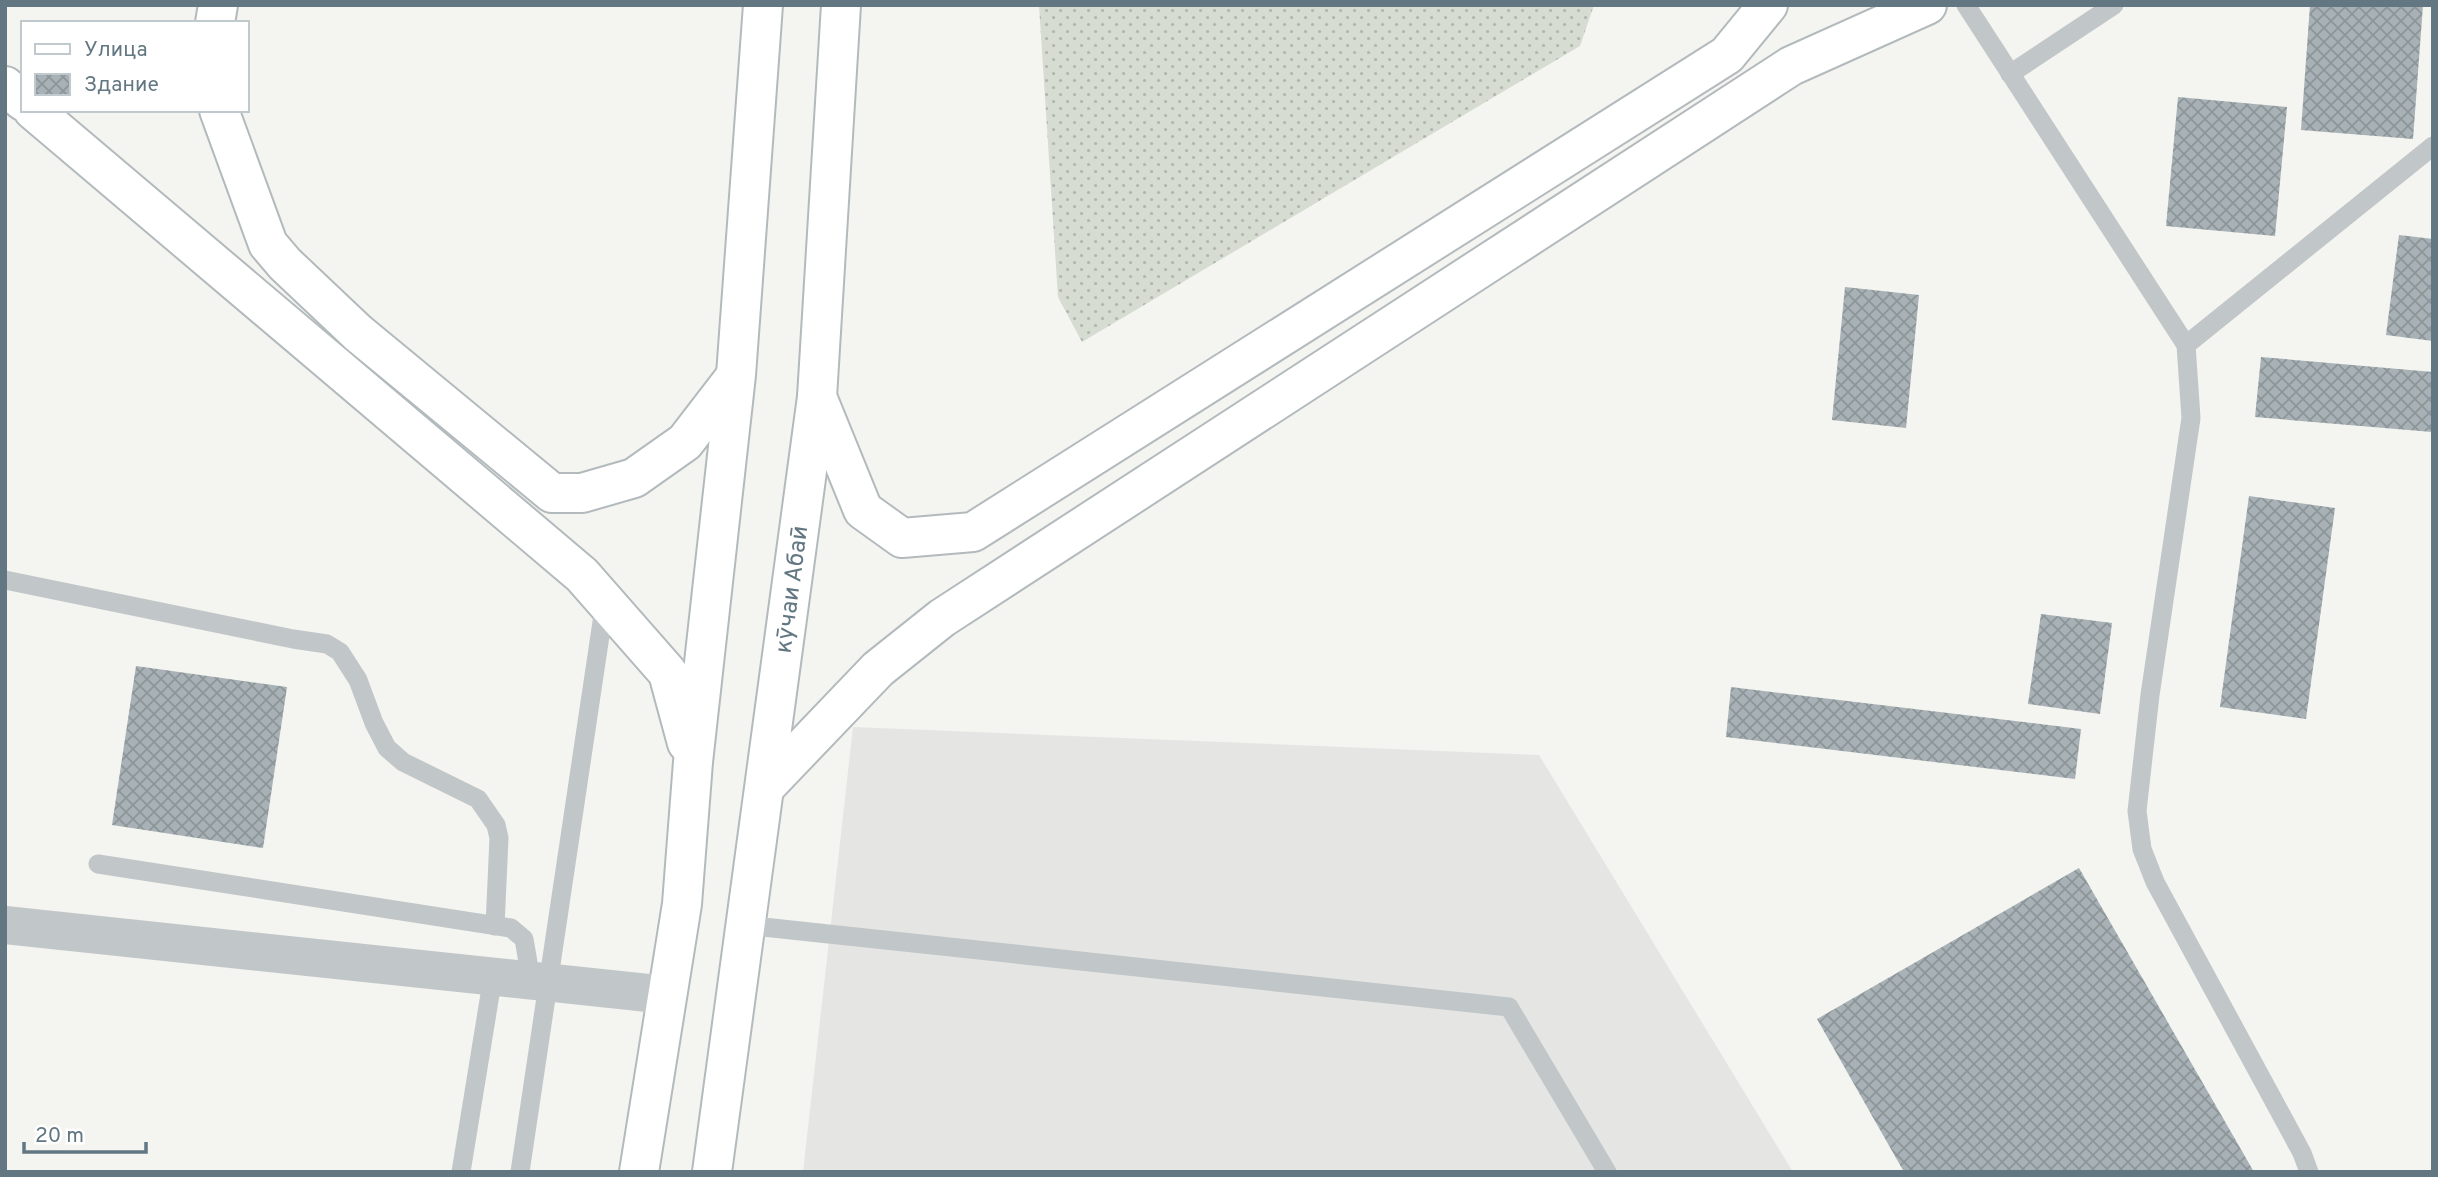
<svg xmlns="http://www.w3.org/2000/svg" width="2438" height="1177" viewBox="0 0 2438 1177" font-family="Overpass,sans-serif">
<style>
.built{fill:#e5e6e4}
.grass{fill:url(#grass-dots)}
.building{fill:url(#building-cross-hatch)}
.lines{fill:none;stroke-linecap:round;stroke-linejoin:round}
.secondary-casing{stroke:#b3babd;stroke-width:42}
.service{stroke:#c1c6c8;stroke-width:19}
.minor{stroke:#c1c6c8;stroke-width:38}
.secondary{stroke:#fff;stroke-width:38}
.labels{text-anchor:middle;stroke-width:7;stroke-linejoin:round;paint-order:stroke}
.street-label{font-size:24px;fill:#627782;stroke:#fff}
</style>
<defs>
<pattern id="grass-dots" width="8" height="8" patternUnits="userSpaceOnUse" patternTransform="scale(1.75)"><rect width="8" height="8" fill="#d6dcd1"/><path d="M2 2h.1M6 6h.1" fill="none" stroke="#b1b7af" stroke-width="1.8" stroke-linecap="round"/></pattern>
<pattern id="building-cross-hatch" width="8" height="8" patternUnits="userSpaceOnUse" patternTransform="scale(1.75)"><rect width="8" height="8" fill="#a8b2b6"/><path d="M0 0l8 8M0 8l8-8" fill="none" stroke="#8c9699"/></pattern>
</defs>
<rect width="100%" height="100%" fill="#f4f4f0"/>
<path class="built" d="M853,727L1539,755L1793,1172H803Z"/>
<path class="grass" d="M1039,5H1594L1580,46L1082,342L1058,297Z"/>
<g class="building">
<path d="M2310,5H2423L2413,139L2301,130Z"/>
<path d="M2178,97L2287,107L2275,236L2166,226Z"/>
<path d="M2399,235L2433,239V341L2386,335Z"/>
<path d="M1845,287L1919,295L1906,428L1832,420Z"/>
<path d="M2261,357L2433,372L2432,432L2255,417Z"/>
<path d="M2249,496L2335,508L2306,719L2220,707Z"/>
<path d="M2041,614L2112,623L2100,714L2028,704Z"/>
<path d="M136,666L287,687L263,848L112,825Z"/>
<path d="M1731,687L2081,729L2075,779L1726,737Z"/>
<path d="M2079,868L2254,1172H1904L1817,1019Z"/>
</g>
<g class="lines">
<g class="secondary-casing">
<g id="secondary">
<path d="M215,23L218,5"/>
<path d="M5,86L23,101"/>
<path d="M33,110L582,575L668,673L687,743"/>
<path d="M219,110L268,244L285,264L358,333L552,493H582L634,478L685,442L735,377"/>
<path d="M817,397L863,510L902,538L973,532L1727,55L1768,5"/>
<path d="M765,787L878,669L942,618L1791,66L1927,5"/>
<path d="M639,1172L682,904L693,762L736,375L763,5"/>
<path id="s1" d="M712,1172L817,397L841,5"/>
</g>
</g>
<g class="service">
<path d="M1966,5L2186,345L2191,418L2150,695L2137,811L2142,849L2155,882L2302,1153L2309,1172"/>
<path d="M2010,74L2114,5"/>
<path d="M2186,345L2433,146"/>
<path d="M5,580L293,639L327,644L340,652L358,680L374,723L387,748L403,762L478,799L496,825L499,838L495,926"/>
<path d="M98,864L511,928L524,939L531,980"/>
<path d="M745,925L1509,1007L1607,1172"/>
<path d="M461,1172L493,976"/>
<path d="M520,1172L605,602"/>
</g>
<path class="minor" d="M5,925L667,995"/>
<use href="#secondary" class="secondary"/>
</g>
<g class="labels">
<g class="street-label">
<text dy="8" stroke="none"><textPath href="#s1" startOffset="588">кӯчаи Абаӣ</textPath></text>
</g>
</g>
<rect width="2438" height="1177" fill="none" stroke="#627782" stroke-width="14"/>
<rect x="21" y="21" width="228" height="91" fill="#ffffff" stroke="#c0c9cd" stroke-width="2"/>
<rect x="35" y="44" width="35" height="10" fill="#ffffff" stroke="#c0c9cd" stroke-width="2"/>
<text x="84" y="56" font-size="21" fill="#627782">Улица</text>
<rect x="35" y="74" width="35" height="21" fill="url(#building-cross-hatch)" stroke="#c0c9cd" stroke-width="2"/>
<text x="84" y="91" font-size="21" fill="#627782">Здание</text>
<path d="M24 1142v10h122v-10" fill="none" stroke="#627782" stroke-width="3.5"/>
<text x="35" y="1142" font-size="21" fill="#627782" stroke="#ffffff" stroke-width="5" paint-order="stroke">20 m</text>
</svg>
